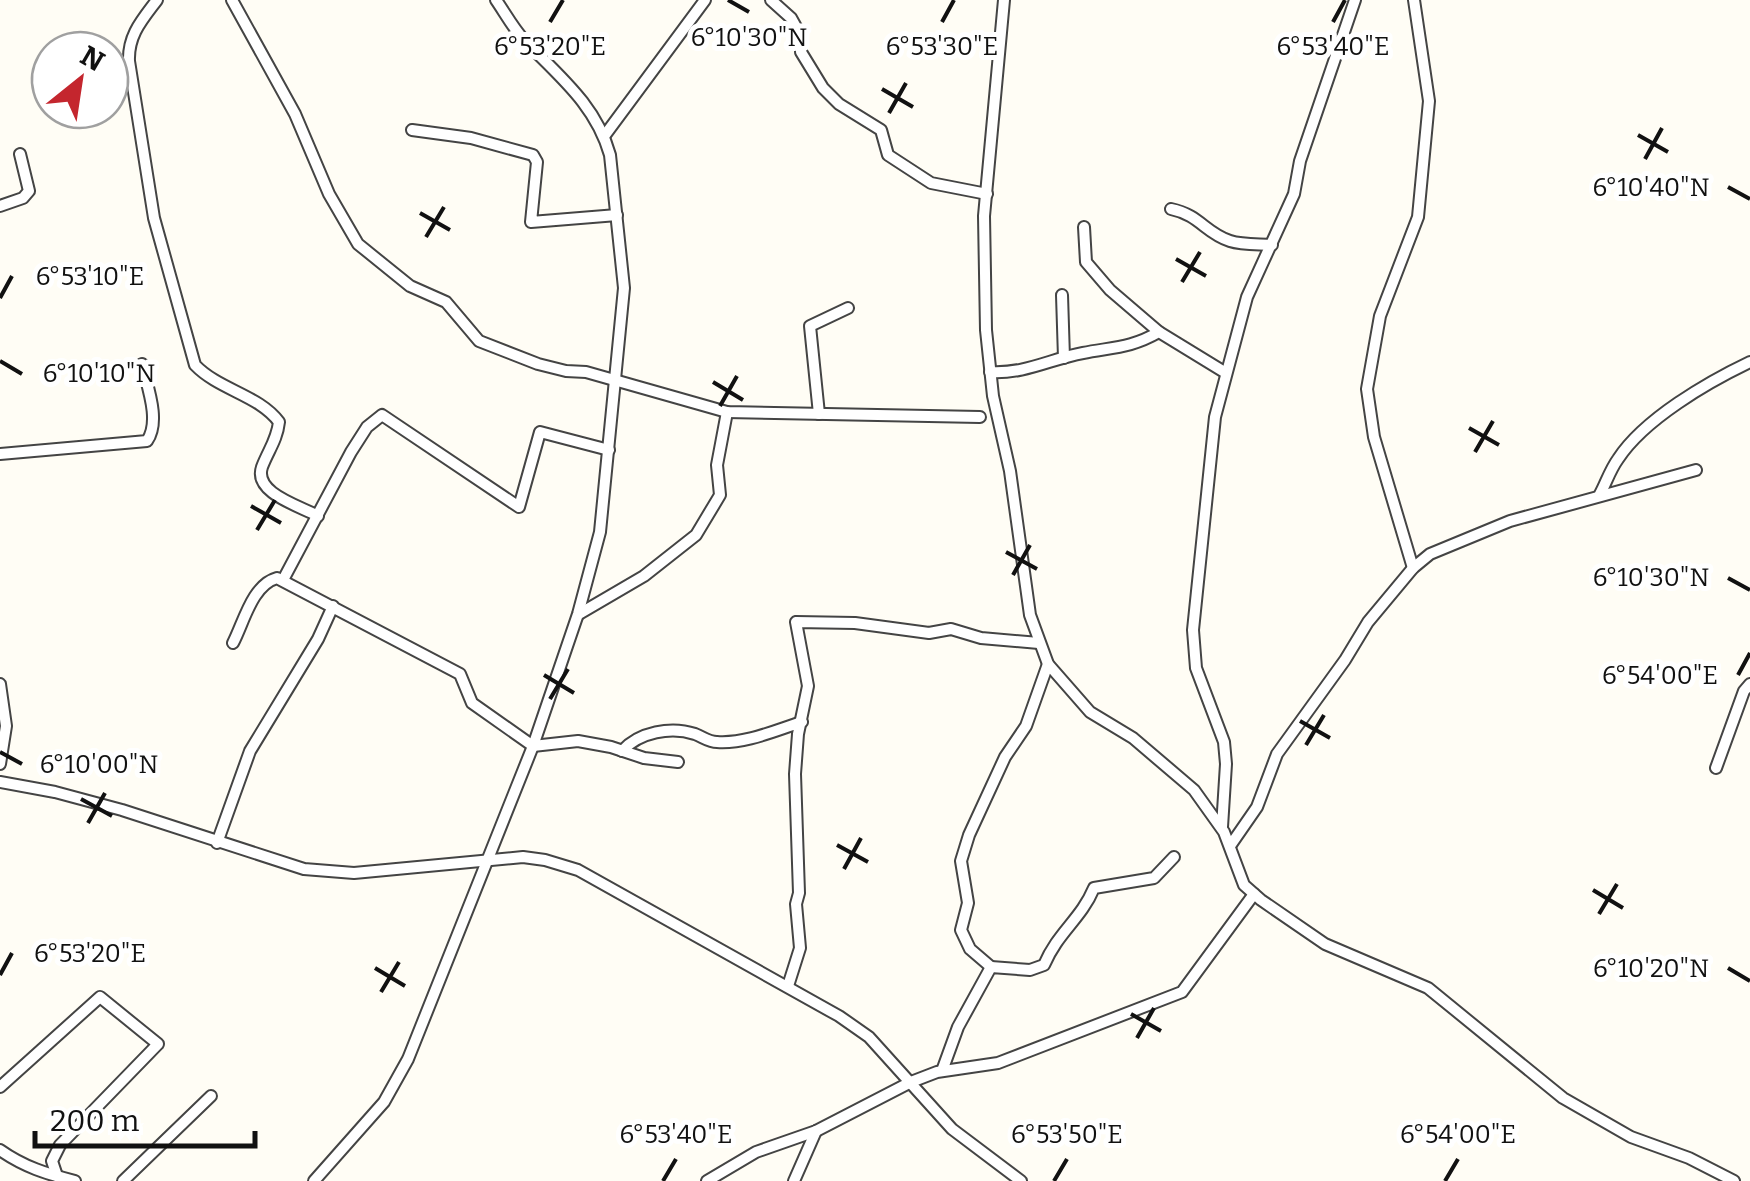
<svg xmlns="http://www.w3.org/2000/svg" width="1750" height="1181" viewBox="0 0 1750 1181" font-family="Bitter,serif">
<style>
.lines{fill:none;stroke-linecap:round;stroke-linejoin:round}
.minor-casing{stroke:#444;stroke-width:14}
.minor{stroke:#fff;stroke-width:10}
.ticks{fill:none;stroke:#111;stroke-width:4}
.ticks-label{font-size:25px;text-anchor:middle;fill:#111;stroke:#fff;stroke-width:10;stroke-linejoin:round;paint-order:stroke}
</style>
<rect width="100%" height="100%" fill="#fffdf5"/>
<g class="lines">
<g class="minor-casing">
<g id="minor">
<path d="M157,0C142,20 128,35 129,61L154,218L195,365C219,390 259,395 279,422C277,440 268,451 262,467C253,493 300,506 318,516"/>
<path d="M232,0L295,114L329,194L358,244L410,286L446,302L479,341L538,364L566,371L586,372L727,412L980,417"/>
<path d="M771,0L791,18L801,36V52L823,88L839,104L881,130L888,155L931,183L987,194"/>
<path d="M1004,0L984,216L986,330L993,396L1010,471L1030,615L1048,664L1090,712L1133,738L1194,790L1224,832L1244,885L1261,900L1325,944L1428,988L1563,1098L1631,1137L1689,1158L1734,1181"/>
<path d="M412,130L471,138L533,155L537,162L531,222L617,215"/>
<path d="M605,135L705,0"/>
<path d="M0,206L23,198L29,191L20,154"/>
<path d="M1171,209C1200,215 1205,233 1230,241C1242,245 1259,244 1272,245"/>
<path d="M1084,227L1086,262L1110,290L1159,332"/>
<path d="M1062,295L1064,358"/>
<path d="M990,372C1026,374 1050,359 1083,353C1114,347 1131,348 1159,332L1226,373"/>
<path d="M819,414L810,326L848,308"/>
<path d="M0,454L147,441C161,421 147,386 142,364"/>
<path d="M1600,494C1606,483 1610,470 1618,459C1644,419 1708,382 1750,362"/>
<path d="M1413,568L1374,437L1367,389L1380,316L1418,217L1429,101L1414,0"/>
<path d="M283,580L351,452L367,427L382,415L519,507L540,432L609,450"/>
<path d="M579,614L644,576L696,535L720,495L717,465L727,412"/>
<path d="M233,643C244,622 252,585 277,578L460,674L472,703L533,746L578,741L611,747L644,758L678,762"/>
<path d="M0,684L6,726L0,764"/>
<path d="M622,751C639,732 671,726 695,734C703,737 709,742 717,742C746,744 776,730 802,722"/>
<path d="M1716,768L1744,691L1750,684"/>
<path d="M0,782L55,792L122,810L304,869L354,873L523,857L545,860L578,870L839,1016L869,1037L952,1129L1021,1181"/>
<path d="M1222,827L1226,764L1224,742L1196,668L1193,630L1215,417L1247,297L1294,194L1300,161L1355,0"/>
<path d="M217,843L250,751L318,639L333,606"/>
<path d="M1230,846L1257,807L1277,754L1345,660L1368,622L1413,568L1430,554L1510,521L1696,470"/>
<path d="M991,967L970,949L961,930L968,903L961,861L969,835L1005,757L1026,726L1048,664"/>
<path d="M788,986L800,948L796,904L799,893L795,774L798,734L808,686L796,622L855,623L929,633L951,629L981,638L1039,643"/>
<path d="M942,1071L958,1027L991,967L1030,970L1044,965C1058,932 1081,919 1094,888L1154,878L1174,857"/>
<path d="M0,1087L100,997L158,1044L60,1145L52,1161L57,1176"/>
<path d="M0,1150C24,1167 47,1174 75,1181"/>
<path d="M123,1181L211,1096"/>
<path d="M314,1181L384,1102L408,1059L533,746L578,614L600,532L624,288L610,155C596,105 559,76 524,40C513,28 505,13 496,0"/>
<path d="M707,1181L756,1152L816,1131L911,1082L937,1072L998,1063L1182,992L1254,894"/>
<path d="M794,1181L816,1131"/>
</g>
</g>
<use href="#minor" class="minor"/>
</g>
<path class="ticks" d="M728,0L749,12M550,22L563,0M942,22L954,0M1333,22L1345,0M882,89L913,107M889,113L906,83M1638,135L1668,152M1645,159L1662,128M1728,187L1750,199M420,213L450,230M426,237L444,207M1176,259L1206,276M1182,282L1200,252M0,298L12,276M0,361L22,374M713,382L743,400M720,406L737,376M1469,428L1499,445M1475,452L1493,421M251,506L281,523M257,530L275,500M1006,552L1037,569M1013,575L1030,545M1728,578L1750,590M544,675L574,693M1738,675L1750,653M550,699L568,669M1300,721L1330,738M1306,745L1324,715M0,752L22,764M81,799L112,816M88,823L105,793M837,845L868,862M844,869L861,838M1593,890L1623,908M1599,914L1617,884M375,968L405,986M1728,968L1750,981M0,975L12,953M381,992L399,962M1131,1014L1161,1031M1137,1038L1154,1008M663,1181L676,1159M1054,1181L1067,1159M1445,1181L1458,1159"/>
<g class="ticks-label">
<text x="749" y="46">6°10'30"N</text>
<text x="942" y="55">6°53'30"E</text>
<text x="1333" y="55">6°53'40"E</text>
<text x="550" y="55">6°53'20"E</text>
<text x="1651" y="196">6°10'40"N</text>
<text x="90" y="285">6°53'10"E</text>
<text x="99" y="382">6°10'10"N</text>
<text x="1651" y="586">6°10'30"N</text>
<text x="1660" y="684">6°54'00"E</text>
<text x="99" y="773">6°10'00"N</text>
<text x="90" y="962">6°53'20"E</text>
<text x="1651" y="977">6°10'20"N</text>
<text x="676" y="1143">6°53'40"E</text>
<text x="1067" y="1143">6°53'50"E</text>
<text x="1458" y="1143">6°54'00"E</text>
</g>
<g transform="translate(80 80) rotate(30)"><circle r="48" fill="#ffffff" stroke="#a0a0a0" stroke-width="2.5"/>
<path d="M0-8L18 38L0 25L-18 38Z" fill="#c4262e"/>
<text y="-15" font-size="28" font-weight="bold" text-anchor="middle" fill="#111111">N</text>
</g>
<path d="M35 1131v15h220v-15" fill="none" stroke="#111111" stroke-width="5"/>
<text x="50" y="1131" font-size="30" fill="#111111" stroke="#ffffff" stroke-width="8" paint-order="stroke">200 m</text>
</svg>
